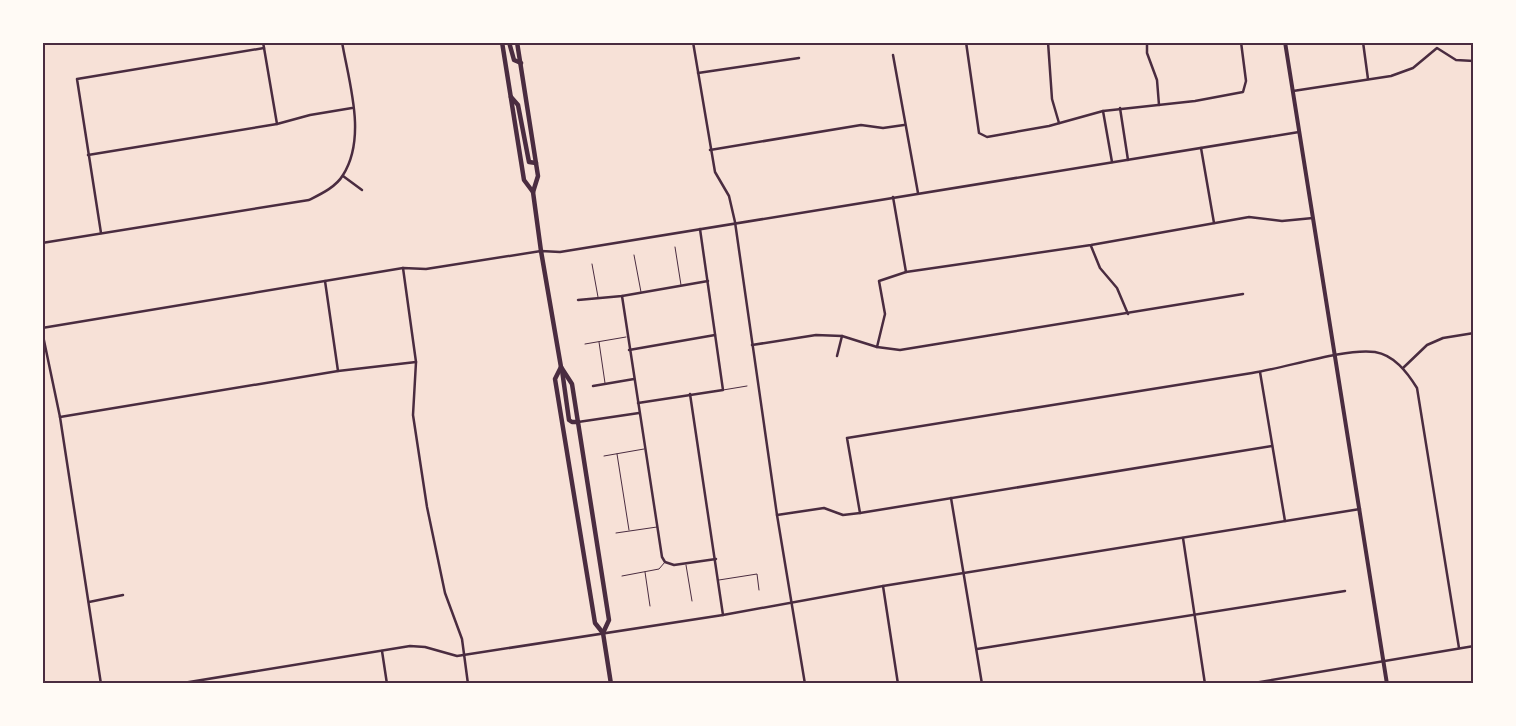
<svg xmlns="http://www.w3.org/2000/svg" width="1516" height="726" viewBox="0 0 1516 726" font-family="'Source Sans 3',sans-serif">
<style>
.lines{fill:none;stroke-linecap:round;stroke-linejoin:round}
.service{stroke:#4a2c40;stroke-width:1}
.minor{stroke:#4a2c40;stroke-width:2.5}
.tertiary{stroke:#4a2c40;stroke-width:4}
.primary{stroke:#4a2c40;stroke-width:4.5}
.neatline{fill:none;stroke:#4a2c40;stroke-width:2}
</style>
<rect width="100%" height="100%" fill="#f7e1d7"/>
<g class="lines">
<g class="service">
<path d="M675,247L681,285"/>
<path d="M634,255L641,292"/>
<path d="M592,264L598,297"/>
<path d="M599,342L605,383"/>
<path d="M585,344L626,337"/>
<path d="M723,390L747,386"/>
<path d="M617,454L629,530"/>
<path d="M604,456L644,449"/>
<path d="M616,533L657,527"/>
<path d="M686,565L692,601"/>
<path d="M645,572L650,606"/>
<path d="M622,576L659,569L665,562"/>
<path d="M719,580L757,574L759,590"/>
</g>
<g class="minor">
<path d="M263,42L277,124"/>
<path d="M693,42L715,172L729,196L735,222L777,515L805,684"/>
<path d="M966,42L979,133L987,137L1049,126L1103,111L1195,101L1243,92L1246,81L1241,42"/>
<path d="M1048,42L1052,99L1059,123"/>
<path d="M1147,42V53L1157,80L1159,105"/>
<path d="M1363,42L1368,79"/>
<path d="M893,55L918,193"/>
<path d="M698,73L799,58"/>
<path d="M1293,91L1391,76L1413,68L1437,48L1456,60L1474,61"/>
<path d="M1120,108L1128,160"/>
<path d="M1103,111L1112,162"/>
<path d="M1201,148L1214,223"/>
<path d="M710,150L861,125L883,128L904,125"/>
<path d="M88,155L277,124L310,115L352,108"/>
<path d="M343,176L362,190"/>
<path d="M893,197L906,272"/>
<path d="M101,233L77,79L264,48"/>
<path d="M42,243L309,200C321,194 336,187 343,175C367,137 349,83 342,42"/>
<path d="M1091,246L1100,268L1117,288L1128,314"/>
<path d="M403,268L416,362L413,415L427,507L445,593L462,639L468,684"/>
<path d="M325,281L338,371"/>
<path d="M622,296L662,557L665,562L674,565L716,559"/>
<path d="M578,300L622,296L708,281"/>
<path d="M42,328L403,268L426,269L541,251L560,252L1299,132"/>
<path d="M42,331L60,417L101,684"/>
<path d="M752,345L816,335L842,336L877,347L900,350L1243,294"/>
<path d="M877,347L885,314L879,281L906,272L1091,245L1249,217L1282,221L1313,218"/>
<path d="M629,350L715,335"/>
<path d="M837,356L842,336"/>
<path d="M1403,368L1427,345L1443,338L1474,333"/>
<path d="M1260,372L1285,521"/>
<path d="M593,386L634,379"/>
<path d="M690,394L723,615"/>
<path d="M638,403L723,390L700,229"/>
<path d="M60,417L338,371L416,362"/>
<path d="M578,422L639,413"/>
<path d="M951,498L982,684"/>
<path d="M860,513L847,438C982,416 1117,395 1252,373C1286,368 1343,348 1375,352C1394,355 1407,372 1417,388L1459,648"/>
<path d="M777,515L824,508L843,515L860,513L1272,446"/>
<path d="M1183,538L1205,684"/>
<path d="M883,586L898,684"/>
<path d="M89,602L123,595"/>
<path d="M977,649L1345,591"/>
<path d="M382,651L387,684"/>
<path d="M177,684L410,646L425,647L457,656L723,615L883,586L1360,509"/>
<path d="M1248,684L1474,646"/>
</g>
<path class="tertiary" d="M1285,42L1387,684"/>
<g class="primary">
<path d="M502,42L524,180L533,192"/>
<path d="M509,42L514,60L521,63"/>
<path d="M517,42L538,176L533,192L541,251L561,367L572,384L609,620L603,633"/>
<path d="M511,97L518,105L529,162L536,163"/>
<path d="M561,367L555,379L595,623L603,633L611,684"/>
<path d="M562,370L569,420L572,422H578"/>
</g>
</g>
<rect width="1516" height="726" fill="none" stroke="#fffaf5" stroke-width="88"/>
<rect x="44" y="44" width="1428" height="638" class="neatline"/>
</svg>
